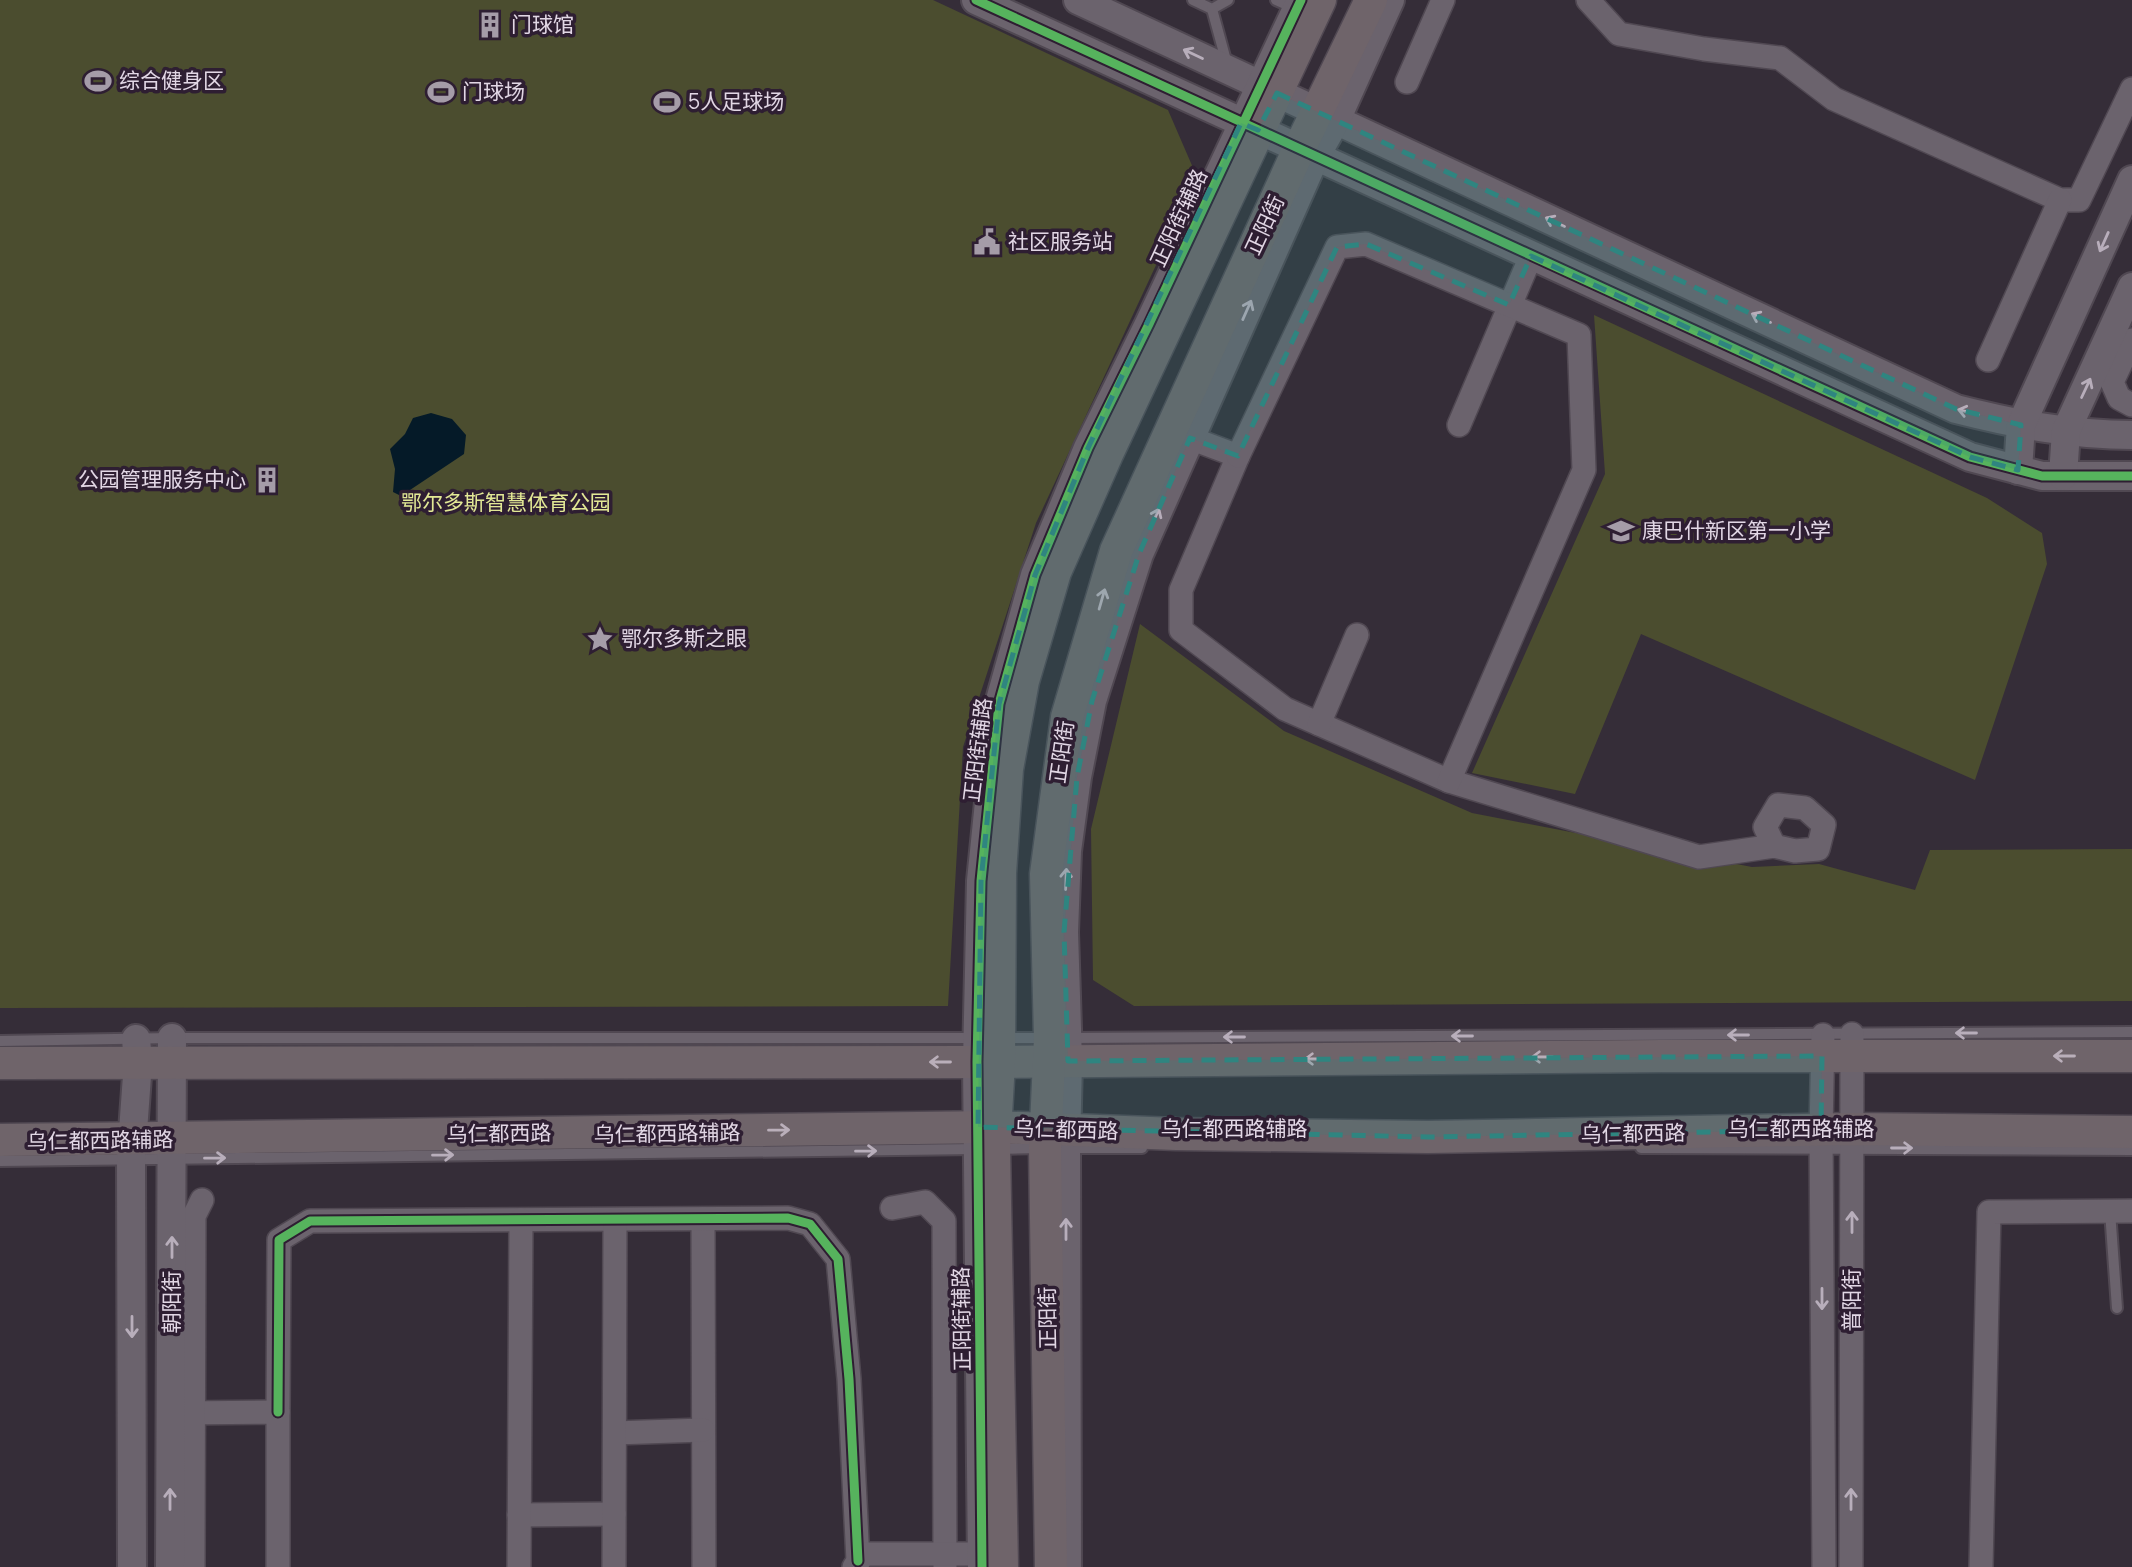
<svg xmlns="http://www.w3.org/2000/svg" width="2132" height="1567" viewBox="0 0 2132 1567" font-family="Manrope,'Noto Sans SC',sans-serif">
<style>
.green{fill:#4b4d2f}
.water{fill:#051a28}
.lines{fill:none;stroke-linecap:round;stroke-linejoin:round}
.service-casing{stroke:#504852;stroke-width:14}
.minor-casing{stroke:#504852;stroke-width:26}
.tertiary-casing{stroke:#504852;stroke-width:32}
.secondary-casing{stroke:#504852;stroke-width:35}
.service{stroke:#6b636d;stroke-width:10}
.minor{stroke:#6b636d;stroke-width:23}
.tertiary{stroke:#6b636d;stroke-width:28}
.secondary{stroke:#6f646a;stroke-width:32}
.cycleway-casing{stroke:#2e1e32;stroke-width:13}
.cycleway{stroke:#56b35d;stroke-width:9}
.oneway{stroke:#b8aebb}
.oneway2{stroke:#baafba}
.marked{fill:#2f8580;fill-opacity:0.2;stroke:#2f8580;stroke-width:5;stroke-dasharray:14 9;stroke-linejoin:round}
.labels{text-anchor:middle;stroke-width:7;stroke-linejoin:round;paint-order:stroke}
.poi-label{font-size:21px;fill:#e2d7e5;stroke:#2e1e32;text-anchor:start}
.street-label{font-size:21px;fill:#e2d7e5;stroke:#2e1e32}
.park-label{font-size:21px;fill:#e2e895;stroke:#2e1e32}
</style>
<rect width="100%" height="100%" fill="#352d38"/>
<g class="green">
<path d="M0,0H933L1168,110L1197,177L1036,523L963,747L948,1006L0,1008Z"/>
<path d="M1594,315L1987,498L2042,533L2047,564L1975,780L1641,634L1575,794L1472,773L1605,474Z"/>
<path d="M1140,624L1284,731L1472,813L1752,867L1819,864L1915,890L1930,850L2132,849V1001L1134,1006L1093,980L1091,829Z"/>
</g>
<path class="water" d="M431,413L452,419L466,435L464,454L401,496L393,492L395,469L390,449L405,434L413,418Z"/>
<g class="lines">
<g class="service-casing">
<g id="service">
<path d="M1193,0L1212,9L1228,0"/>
<path d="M1276,0L1296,9"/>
<path d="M1212,9L1227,64"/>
<path d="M1001,1038H1048"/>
<path d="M1067,1038L2132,1032"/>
<path d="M0,1041L172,1038H978"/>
<path d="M1067,1148H1142"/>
<path d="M1641,1148L2132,1150"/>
<path d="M997,1149L1044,1148"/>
<path d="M0,1161L977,1149"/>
<path d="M2110,1211L2117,1308"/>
</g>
</g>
<g class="minor-casing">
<g id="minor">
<path d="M1588,0L1619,34L1704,49L1780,58L1834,99L2060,200H2079L2132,89"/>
<path d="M1407,82L1443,0"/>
<path d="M2132,340L2112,382L2119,398L2132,405"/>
<path d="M1988,360L2060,200"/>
<path d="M1459,425L1531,256"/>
<path d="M1190,438L1238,456L1181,590V630L1285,709L1449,781L1699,857L1774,846L1795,851L1818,849L1824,825L1805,808L1778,805L1765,827L1774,846"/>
<path d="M1238,456L1337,247L1366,244L1579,335L1584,470L1449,781"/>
<path d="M1319,724L1357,635"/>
<path d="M1823,1035L1821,1130L1824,1567"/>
<path d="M892,1208L925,1202L944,1221L945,1567"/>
<path d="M703,1219L704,1567"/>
<path d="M278,1412L279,1240L310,1221L788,1218L810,1224L838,1259L849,1379L858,1561"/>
<path d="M180,1413L278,1412V1567"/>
<path d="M615,1433L703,1430"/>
<path d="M519,1515L614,1514"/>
<path d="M193,1567L194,1216L202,1200"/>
<path d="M519,1567L521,1220"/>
<path d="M614,1567L615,1220"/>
<path d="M854,1567L864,1554H982"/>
<path d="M1851,1567L1852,1034"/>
<path d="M1981,1567L1989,1212L2132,1211"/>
</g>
</g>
<g class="tertiary-casing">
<g id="tertiary">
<path d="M976,0L1970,457L2042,476H2132"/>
<path d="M1078,0L1956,409C2015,424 2072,435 2132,435"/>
<path d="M2018,470L2021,425L2132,180"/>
<path d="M2063,476L2066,431L2132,287"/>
<path d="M132,1567L131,1159L138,1062L136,1039"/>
<path d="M170,1567L172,1038"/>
<path d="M982,1567L977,1062L981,881L999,704L1035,575L1088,448L1149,324L1301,0"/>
<path d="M1067,1567L1066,1148L1068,1061L1064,932L1067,851L1077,777L1092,701L1139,554L1315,157L1336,120L1390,0"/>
</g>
</g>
<g class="secondary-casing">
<g id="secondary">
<path d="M0,1063L977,1062L1662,1056H2132"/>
<path d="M0,1140L994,1127L1176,1134L1428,1137L1852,1129L2132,1132"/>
<path d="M1002,1567L994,1149L999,1062L1000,873L1007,769L1023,681L1055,572L1107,454L1320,0"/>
<path d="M1051,1567L1045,1148L1050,1038L1046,874L1067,717L1116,551L1299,149L1371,0"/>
</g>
</g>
<use href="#service" class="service"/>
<use href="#minor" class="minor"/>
<use href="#tertiary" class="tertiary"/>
<use href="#secondary" class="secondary"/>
<g class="cycleway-casing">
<g id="cycleway">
<path d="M976,0L1970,457L2042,476H2132"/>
<path d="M278,1412L279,1240L310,1221L788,1218L810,1224L838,1259L849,1379L858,1561"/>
<path d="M982,1567L977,1062L981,881L999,704L1035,575L1088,448L1149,324L1301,0"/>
</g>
</g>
<use href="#cycleway" class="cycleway"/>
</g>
<defs><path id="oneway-shaft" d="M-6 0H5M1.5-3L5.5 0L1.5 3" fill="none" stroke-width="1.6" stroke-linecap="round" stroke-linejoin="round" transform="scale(1.75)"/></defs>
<g class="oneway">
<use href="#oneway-shaft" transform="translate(1193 54) rotate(-155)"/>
<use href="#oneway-shaft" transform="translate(1555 222) rotate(-155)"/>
<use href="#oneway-shaft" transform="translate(2104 242) rotate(114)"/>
<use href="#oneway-shaft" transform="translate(1247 310) rotate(-66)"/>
<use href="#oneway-shaft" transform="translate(1761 318) rotate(-155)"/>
<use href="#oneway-shaft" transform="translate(2086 388) rotate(-65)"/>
<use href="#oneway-shaft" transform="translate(1968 412) rotate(-166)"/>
<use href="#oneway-shaft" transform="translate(1155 518) rotate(-66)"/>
<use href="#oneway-shaft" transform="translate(1066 879) rotate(-88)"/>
<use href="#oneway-shaft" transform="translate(1966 1033) rotate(180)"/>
<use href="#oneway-shaft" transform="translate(1738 1035) rotate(180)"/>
<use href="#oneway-shaft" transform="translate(1462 1036) rotate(180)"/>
<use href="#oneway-shaft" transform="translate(1234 1037) rotate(180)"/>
<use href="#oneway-shaft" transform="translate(1902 1148)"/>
<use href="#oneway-shaft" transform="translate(866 1151) rotate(-1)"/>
<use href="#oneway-shaft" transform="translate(443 1155) rotate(-1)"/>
<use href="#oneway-shaft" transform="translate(215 1158) rotate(-1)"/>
<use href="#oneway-shaft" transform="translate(1852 1222) rotate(-90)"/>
<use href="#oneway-shaft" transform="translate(1066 1229) rotate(-90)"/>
<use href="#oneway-shaft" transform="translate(172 1247) rotate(-90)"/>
<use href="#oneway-shaft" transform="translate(1822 1299) rotate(90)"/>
<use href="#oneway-shaft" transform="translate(132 1327) rotate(90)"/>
<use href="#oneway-shaft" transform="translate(170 1499) rotate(-90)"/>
<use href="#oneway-shaft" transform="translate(1851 1499) rotate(-90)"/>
</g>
<g class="oneway2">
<use href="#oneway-shaft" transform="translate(1102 599) rotate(-74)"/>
<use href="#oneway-shaft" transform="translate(2064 1056) rotate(-180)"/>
<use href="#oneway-shaft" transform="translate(1542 1057) rotate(180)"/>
<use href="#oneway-shaft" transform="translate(1315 1059) rotate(180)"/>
<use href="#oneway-shaft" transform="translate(940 1062) rotate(180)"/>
<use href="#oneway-shaft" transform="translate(779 1130) rotate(-1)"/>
</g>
<path class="marked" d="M1277,93L1956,409L2021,425L2018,470L1970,457L1531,256L1509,305L1366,244L1337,247L1238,456L1190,438L1139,554L1092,701L1077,777L1064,932L1068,1061L1822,1056L1821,1130L1428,1137L978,1127L981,881L999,704L1035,575L1088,448L1241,123L1258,130Z"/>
<defs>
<g id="building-bare" transform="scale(2.1)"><path d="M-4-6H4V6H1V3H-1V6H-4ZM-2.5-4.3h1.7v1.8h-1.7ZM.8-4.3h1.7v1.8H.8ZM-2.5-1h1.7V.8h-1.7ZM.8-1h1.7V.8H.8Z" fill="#a59ca8" stroke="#2e1e32" stroke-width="2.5" paint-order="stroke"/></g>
<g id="stadium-bare" transform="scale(2.1)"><path d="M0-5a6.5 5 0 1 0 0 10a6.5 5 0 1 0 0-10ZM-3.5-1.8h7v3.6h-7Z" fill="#a59ca8" stroke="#2e1e32" stroke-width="2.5" paint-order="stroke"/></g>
<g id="civic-bare" transform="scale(2.1)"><path d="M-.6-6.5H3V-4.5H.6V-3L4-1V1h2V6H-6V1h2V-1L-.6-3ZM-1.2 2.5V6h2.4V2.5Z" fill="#a59ca8" stroke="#2e1e32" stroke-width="2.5" paint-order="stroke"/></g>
<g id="school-bare" transform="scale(2.1)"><path d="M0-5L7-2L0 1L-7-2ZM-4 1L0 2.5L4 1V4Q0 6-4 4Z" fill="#a59ca8" stroke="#2e1e32" stroke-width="2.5" paint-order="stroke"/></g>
<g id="sight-bare" transform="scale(2.1)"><path d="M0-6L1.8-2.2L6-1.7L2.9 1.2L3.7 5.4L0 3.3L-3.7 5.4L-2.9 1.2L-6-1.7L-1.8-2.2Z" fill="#a59ca8" stroke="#2e1e32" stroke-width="2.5" paint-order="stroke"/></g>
</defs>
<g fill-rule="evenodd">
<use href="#building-bare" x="490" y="25"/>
<use href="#stadium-bare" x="98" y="81"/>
<use href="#stadium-bare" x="441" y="92"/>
<use href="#stadium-bare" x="667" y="102"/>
<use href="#civic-bare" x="987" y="242"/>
<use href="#building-bare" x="267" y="480"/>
<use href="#school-bare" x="1621" y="531"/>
<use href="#sight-bare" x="600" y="639"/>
</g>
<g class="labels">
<g class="poi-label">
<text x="511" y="32">门球馆</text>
<text x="119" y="88">综合健身区</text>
<text x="462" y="99">门球场</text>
<text x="688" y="109">5人足球场</text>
<text x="1008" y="249">社区服务站</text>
<text x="246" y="487" text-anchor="end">公园管理服务中心</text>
<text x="1642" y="538">康巴什新区第一小学</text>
<text x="621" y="646">鄂尔多斯之眼</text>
</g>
<g class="street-label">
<text transform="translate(1179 218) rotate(-65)" y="7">正阳街辅路</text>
<text transform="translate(1265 225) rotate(-65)" y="7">正阳街</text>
<text transform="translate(978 750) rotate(-83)" y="7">正阳街辅路</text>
<text transform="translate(1062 752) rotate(-82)" y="7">正阳街</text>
<text x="1234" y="1136">乌仁都西路辅路</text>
<text x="1801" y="1136">乌仁都西路辅路</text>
<text transform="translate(1066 1130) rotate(2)" y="7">乌仁都西路</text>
<text transform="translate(499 1134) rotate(-1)" y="7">乌仁都西路</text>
<text transform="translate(667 1134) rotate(-1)" y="7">乌仁都西路辅路</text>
<text transform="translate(1633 1134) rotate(-1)" y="7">乌仁都西路</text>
<text transform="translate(100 1141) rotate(-1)" y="7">乌仁都西路辅路</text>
<text transform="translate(1852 1300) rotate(-90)" y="7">普阳街</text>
<text transform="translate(172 1302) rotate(-90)" y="7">朝阳街</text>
<text transform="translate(1048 1318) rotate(-91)" y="7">正阳街</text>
<text transform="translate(962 1319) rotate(-91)" y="7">正阳街辅路</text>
</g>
<g class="park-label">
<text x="506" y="510">鄂尔多斯智慧体育公园</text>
</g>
</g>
</svg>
